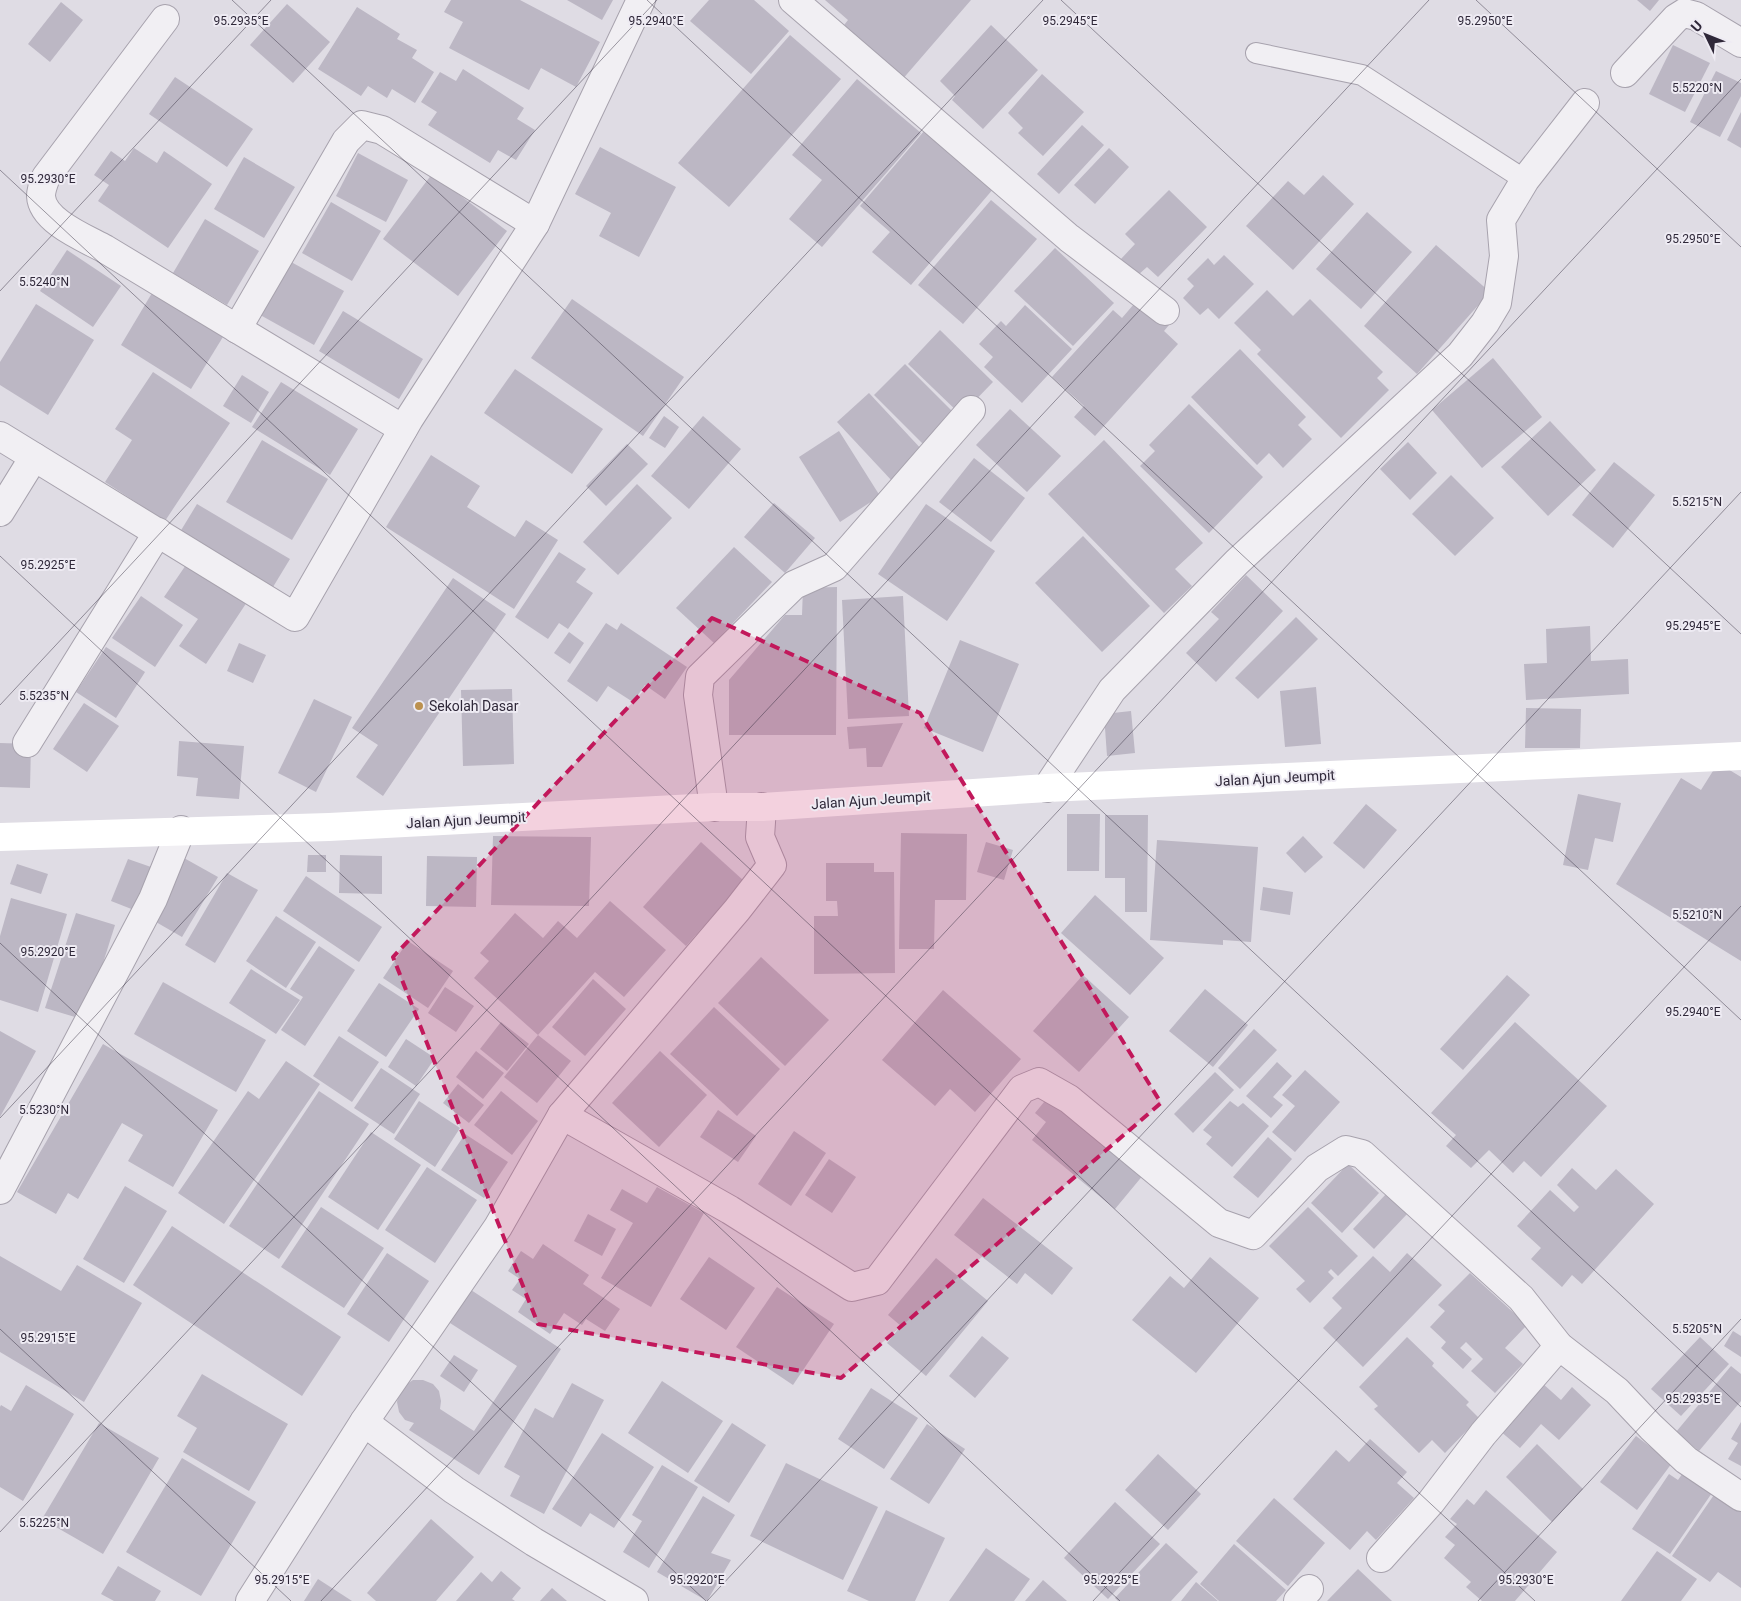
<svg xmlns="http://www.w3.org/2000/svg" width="1741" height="1601" viewBox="0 0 1741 1601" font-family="Roboto,sans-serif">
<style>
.building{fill:#bcb7c4}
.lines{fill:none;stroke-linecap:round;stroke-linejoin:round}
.lane-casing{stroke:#a7a2ad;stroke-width:22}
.street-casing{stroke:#a7a2ad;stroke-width:30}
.lane{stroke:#f1eff3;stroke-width:20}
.street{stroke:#f1eff3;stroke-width:28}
.secondary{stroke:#fff;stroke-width:28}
.marked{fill:#c2185b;fill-opacity:0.2;stroke:#c2185b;stroke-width:4;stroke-dasharray:10 6;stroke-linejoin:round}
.ticks{fill:none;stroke:#2f2839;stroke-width:1;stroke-opacity:0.45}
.poi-dot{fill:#bc914f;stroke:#eeebf3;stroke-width:2}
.labels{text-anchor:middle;stroke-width:4;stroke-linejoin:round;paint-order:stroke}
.poi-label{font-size:14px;fill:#2f2839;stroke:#eeebf3;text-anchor:start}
.street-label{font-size:14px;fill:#2f2839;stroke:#eeebf3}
.ticks-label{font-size:12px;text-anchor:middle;fill:#2f2839;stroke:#eeebf3;stroke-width:4;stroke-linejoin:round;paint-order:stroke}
</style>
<rect width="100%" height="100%" fill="#dfdce4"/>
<g class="building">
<path d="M451,0H520L600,42L576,87L541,68L529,90L449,48L463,22L444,12Z"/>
<path d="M567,0H613L602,20Z"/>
<path d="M709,0H754L789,31L751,74L690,21Z"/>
<path d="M825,0H971L901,81L841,29L848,20Z"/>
<path d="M1637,0H1659L1650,11Z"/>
<path d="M61,2L83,20L50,62L28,44Z"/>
<path d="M287,4L330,42L293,83L250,45Z"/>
<path d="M357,7L400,34L397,39L417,50L412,58L434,72L415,103L392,89L387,98L368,86L361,96L318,69Z"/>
<path d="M991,25L1038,70L983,129L952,100L955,96L940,81Z"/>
<path d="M790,35L841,79L729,207L678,163Z"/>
<path d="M1673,45L1710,63L1685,112L1649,94Z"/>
<path d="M463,69L524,108L517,119L535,130L516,160L498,150L490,163L428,125L437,112L421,102L440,72L456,81Z"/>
<path d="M1716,71L1741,83V96L1720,137L1690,122Z"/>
<path d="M1042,74L1084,112L1043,156L1018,133L1023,128L1008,113Z"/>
<path d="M175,77L253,129L227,167L149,114Z"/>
<path d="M857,79L921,133L822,247L789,219L822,180L792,155Z"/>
<path d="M1741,112V148L1727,140Z"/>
<path d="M1082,125L1104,145L1059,194L1037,174Z"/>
<path d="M925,130L994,188L911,285L872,252L890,232L860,206Z"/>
<path d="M600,147L676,187L639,257L599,236L611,213L575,194Z"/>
<path d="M134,148L157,163L164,151L212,184L168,248L98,201L109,185L94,175L111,151L125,161Z"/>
<path d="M1109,148L1129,167L1095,204L1074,185Z"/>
<path d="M358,153L408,180L386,222L336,196Z"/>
<path d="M244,157L295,187L264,238L214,209Z"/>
<path d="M432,174L507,231L458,296L383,239Z"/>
<path d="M1323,175L1354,204L1293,270L1246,226L1288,181L1304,195Z"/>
<path d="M1169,190L1207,227L1158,277L1147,267L1138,275L1121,259L1135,244L1125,234Z"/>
<path d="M991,200L1037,239L963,324L918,285Z"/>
<path d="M331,202L381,231L352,281L302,253Z"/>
<path d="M1367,212L1412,252L1361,309L1316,269Z"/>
<path d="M205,219L259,251L227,305L173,273Z"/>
<path d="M1436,245L1490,292L1417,374L1364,326Z"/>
<path d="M1055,248L1114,303L1073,346L1014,291Z"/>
<path d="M67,250L121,286L93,327L40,291Z"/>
<path d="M1224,255L1254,284L1219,319L1208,308L1200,315L1183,298L1194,286L1187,279L1208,258L1214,265Z"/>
<path d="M282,257L344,291L314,345L253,311Z"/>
<path d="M155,288L226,332L191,389L121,345Z"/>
<path d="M1267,290L1293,316L1310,299L1383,372L1377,378L1389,390L1341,438L1257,354L1261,350L1234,323Z"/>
<path d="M572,299L684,377L643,436L531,358Z"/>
<path d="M36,304L94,340L48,415L0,385V362Z"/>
<path d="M1134,304L1146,315L1152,309L1169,325L1164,331L1178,344L1095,436L1074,417L1084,406L1052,377L1113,310L1122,318Z"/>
<path d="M1025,305L1072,349L1022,403L984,367L993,357L979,344L1001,321L1006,326Z"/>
<path d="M343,311L423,359L399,399L319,351Z"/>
<path d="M940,330L993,382L961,415L908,364Z"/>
<path d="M1240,349L1306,417L1298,425L1312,439L1283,468L1269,453L1257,465L1191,397Z"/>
<path d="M1493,358L1542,417L1482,468L1432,410Z"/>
<path d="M905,364L958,417L927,448L874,395Z"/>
<path d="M515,369L603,429L572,474L484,413Z"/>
<path d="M153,372L230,423L165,521L105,482L132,440L115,429Z"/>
<path d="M242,375L269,392L251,423L223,406Z"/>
<path d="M281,382L358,429L330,475L252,427Z"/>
<path d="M869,393L924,452L893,482L837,422Z"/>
<path d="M1189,404L1263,477L1209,533L1140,466L1155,451L1149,445Z"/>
<path d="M1010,409L1061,456L1027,492L976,445Z"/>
<path d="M664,416L679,427L665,448L649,438Z"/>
<path d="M703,416L741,449L689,509L651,476Z"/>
<path d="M1550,421L1596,470L1548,516L1501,467Z"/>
<path d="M839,431L880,496L840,522L799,457Z"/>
<path d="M262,440L328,479L292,540L226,502Z"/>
<path d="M1104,440L1203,543L1175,569L1192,586L1164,613L1048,494Z"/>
<path d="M1408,442L1437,473L1410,500L1380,469Z"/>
<path d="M627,444L648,464L606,506L586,486Z"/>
<path d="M431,455L480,486L467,507L515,537L526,520L558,540L514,609L386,527Z"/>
<path d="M974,458L1025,498L991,542L939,502Z"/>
<path d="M1614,462L1655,495L1613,548L1572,515Z"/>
<path d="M1451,475L1494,518L1455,556L1412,514Z"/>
<path d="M637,484L672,518L618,575L583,542Z"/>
<path d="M774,503L815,538L785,573L744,537Z"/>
<path d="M197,504L290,559L273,587L180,532Z"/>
<path d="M926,504L995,551L947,621L878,574Z"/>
<path d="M1083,536L1150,606L1102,652L1035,583Z"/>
<path d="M734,547L772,582L714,643L676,608Z"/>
<path d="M559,552L586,569L576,582L593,593L568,629L559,623L548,639L515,617Z"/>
<path d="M188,562L247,602L206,664L179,646L198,619L164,597Z"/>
<path d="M1246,575L1283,611L1216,682L1186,653L1219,619L1211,612Z"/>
<path d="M453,578L506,614L383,796L356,777L378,745L352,728Z"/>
<path d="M837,587L836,735H729V680L785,615H802L803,588Z"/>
<path d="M141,596L183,625L155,667L112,638Z"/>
<path d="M903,596L909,716L848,719L842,600Z"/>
<path d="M1296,617L1318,639L1258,699L1235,678Z"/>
<path d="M606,623L617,630L621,623L687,667L665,699L645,685L633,702L608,686L597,702L567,681Z"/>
<path d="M1590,626L1591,661L1628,659L1629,694L1526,700L1524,664L1547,663L1546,629Z"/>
<path d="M569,632L584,643L570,664L554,653Z"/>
<path d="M960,640L1019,664L983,752L924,728Z"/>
<path d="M239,643L266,655L253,683L227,671Z"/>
<path d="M106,647L145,672L116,718L76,692Z"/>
<path d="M1316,687L1321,744L1285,747L1280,691Z"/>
<path d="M512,689L514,764L463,766L461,690Z"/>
<path d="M314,699L352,717L316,792L278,773Z"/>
<path d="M84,703L119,726L87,772L53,749Z"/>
<path d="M1526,708L1581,709L1580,748H1525Z"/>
<path d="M1131,711L1135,753L1107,756L1104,714Z"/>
<path d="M903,723L882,767H867L866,748L849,749L847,727Z"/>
<path d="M179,741L244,746L239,799L196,796L198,778L177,776Z"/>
<path d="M0,743L31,744L30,788L0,787Z"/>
<path d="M1718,763L1741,777V961L1616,884L1681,778L1701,790Z"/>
<path d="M1578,794L1621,803L1613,842L1595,838L1588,870L1563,865Z"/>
<path d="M1366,804L1397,830L1364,869L1333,843Z"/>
<path d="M1067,814H1100L1099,871H1067Z"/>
<path d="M1105,815H1148L1147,912H1125V878H1105Z"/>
<path d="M901,833L967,834L966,900H935L934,949H899Z"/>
<path d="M493,836L591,837L589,906L491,905Z"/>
<path d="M1303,836L1323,857L1305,873L1286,853Z"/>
<path d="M1157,840L1258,847L1251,942L1223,940V945L1150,940Z"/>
<path d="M701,842L744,881L686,946L643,907Z"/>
<path d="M986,842L1013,850L1004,880L977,872Z"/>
<path d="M308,855H326V872H307Z"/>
<path d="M340,855L382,856V894L339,893Z"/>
<path d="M427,856L477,857L476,907L426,906Z"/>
<path d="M184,858L218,877L182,937L149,918Z"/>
<path d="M128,859L151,867L134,910L111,901Z"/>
<path d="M826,863H874V872H894L895,973L814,974V916H838L837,901H826Z"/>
<path d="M17,864L48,874L41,894L10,884Z"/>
<path d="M227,873L258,890L215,963L185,945Z"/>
<path d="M306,876L382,927L359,962L283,911Z"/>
<path d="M1263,887L1293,892L1290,915L1260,910Z"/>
<path d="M1095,895L1164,958L1130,995L1061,933Z"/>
<path d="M11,898L67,914L38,1012L0,1000V936Z"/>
<path d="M610,901L666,950L624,997L595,972L538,1035L474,978L489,961L480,953L515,913L543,938L558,921L577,938Z"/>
<path d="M76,913L115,925L85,1020L45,1008Z"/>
<path d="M276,916L316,942L286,988L246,961Z"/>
<path d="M408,941L453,971L428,1008L383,978Z"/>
<path d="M319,946L355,970L305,1046L281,1030L303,997L290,989Z"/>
<path d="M761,957L829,1020L785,1066L718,1003Z"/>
<path d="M251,969L300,1000L276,1034L229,1003Z"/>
<path d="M1083,975L1129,1017L1079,1072L1033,1031Z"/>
<path d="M1507,975L1530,995L1463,1070L1440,1049Z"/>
<path d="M593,979L626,1009L585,1056L552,1027Z"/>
<path d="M163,982L266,1040L236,1092L134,1034Z"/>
<path d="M379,983L419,1009L386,1057L347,1031Z"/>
<path d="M445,987L474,1006L456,1032L428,1013Z"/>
<path d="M1205,989L1248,1025L1213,1067L1169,1031Z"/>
<path d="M943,990L1021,1059L975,1112L950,1089L935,1106L882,1060Z"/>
<path d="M714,1007L780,1069L737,1116L670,1054Z"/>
<path d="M501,1022L529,1044L507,1071L480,1049Z"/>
<path d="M1515,1022L1607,1106L1541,1177L1524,1161L1513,1173L1489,1150L1471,1168L1446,1146L1456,1135L1431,1113Z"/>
<path d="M1254,1029L1277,1050L1240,1089L1218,1068Z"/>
<path d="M0,1031L36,1051L0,1117Z"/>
<path d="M538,1035L571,1061L537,1103L504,1077Z"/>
<path d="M339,1036L379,1062L352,1102L313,1076Z"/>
<path d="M406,1039L435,1058L416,1086L388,1067Z"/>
<path d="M103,1044L218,1110L173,1187L128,1161L143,1135L122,1123L78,1199L68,1193L56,1214L17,1192Z"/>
<path d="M476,1051L504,1073L483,1099L456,1077Z"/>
<path d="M660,1051L707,1095L659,1147L612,1103Z"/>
<path d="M286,1061L320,1084L224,1224L178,1193L248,1091L259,1099Z"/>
<path d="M1277,1062L1292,1076L1273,1097L1283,1105L1271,1118L1246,1096Z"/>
<path d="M381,1068L420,1094L394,1134L354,1108Z"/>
<path d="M1305,1070L1340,1102L1295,1152L1272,1132L1295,1106L1282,1095Z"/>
<path d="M1215,1072L1234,1090L1193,1133L1174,1114Z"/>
<path d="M458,1084L484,1105L469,1123L443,1103Z"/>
<path d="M319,1091L369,1124L279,1259L229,1226Z"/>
<path d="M501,1091L538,1121L512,1155L474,1125Z"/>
<path d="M1049,1096L1144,1174L1115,1209L1032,1140L1046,1122L1035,1113Z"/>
<path d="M419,1101L460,1128L435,1167L394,1139Z"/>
<path d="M1230,1101L1238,1107L1243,1103L1269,1126L1232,1167L1206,1144L1212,1137L1203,1130Z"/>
<path d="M718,1110L756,1136L738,1162L700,1137Z"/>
<path d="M794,1131L826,1153L791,1206L758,1184Z"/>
<path d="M371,1132L421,1165L378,1230L328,1197Z"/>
<path d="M465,1134L508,1162L484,1198L441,1170Z"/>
<path d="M1268,1137L1292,1159L1258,1198L1233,1177Z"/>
<path d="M829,1159L856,1177L832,1213L805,1195Z"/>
<path d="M1348,1164L1379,1193L1342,1233L1311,1203Z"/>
<path d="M427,1167L477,1200L435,1263L385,1230Z"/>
<path d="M1572,1168L1596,1190L1616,1169L1654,1204L1582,1284L1572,1275L1562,1287L1531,1259L1541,1248L1517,1226L1550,1190L1574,1212L1579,1207L1557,1185Z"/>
<path d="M125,1186L167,1211L124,1283L83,1259Z"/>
<path d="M657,1187L704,1213L651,1307L601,1278L633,1223L610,1210L622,1189L647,1203Z"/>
<path d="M1387,1193L1408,1213L1374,1249L1353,1229Z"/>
<path d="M983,1198L1073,1268L1052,1295L1025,1273L1017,1284L954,1235Z"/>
<path d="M321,1207L384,1248L344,1308L281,1267Z"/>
<path d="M1308,1207L1358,1256L1338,1276L1331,1269L1328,1272L1334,1278L1310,1303L1296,1289L1305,1281L1269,1246Z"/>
<path d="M588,1214L616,1229L602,1256L574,1241Z"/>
<path d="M172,1226L341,1337L302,1396L133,1285Z"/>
<path d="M543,1244L589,1275L583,1284L620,1309L605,1331L586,1319L582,1325L564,1313L550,1334L518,1312L526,1299L512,1290L520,1279L508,1271L521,1251L533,1259Z"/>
<path d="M387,1253L429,1281L389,1342L347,1314Z"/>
<path d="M1407,1253L1442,1285L1363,1367L1323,1328L1342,1308L1332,1298L1373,1256L1390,1272Z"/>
<path d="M0,1256L61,1291L77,1265L142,1303L84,1402L0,1352Z"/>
<path d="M709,1257L755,1288L726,1330L680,1299Z"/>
<path d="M1210,1257L1259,1298L1196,1373L1132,1320L1170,1276L1184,1288Z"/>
<path d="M936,1258L988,1301L926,1376L887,1343L901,1326L888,1315Z"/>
<path d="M1470,1273L1527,1325L1505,1348L1523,1364L1495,1393L1471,1371L1483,1359L1466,1342L1460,1348L1472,1359L1463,1369L1441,1348L1446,1342L1430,1327L1445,1311L1438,1305Z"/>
<path d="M777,1287L834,1324L793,1385L736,1347Z"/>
<path d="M471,1290L561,1349L479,1475L409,1430L414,1423L405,1420L399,1412L397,1402L399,1392L405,1385L413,1380H423L433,1384L439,1391L441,1401L440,1409L474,1431L517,1366L450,1323Z"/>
<path d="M1733,1331L1741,1336V1357L1724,1346Z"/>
<path d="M982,1336L1009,1358L975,1398L949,1376Z"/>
<path d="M1407,1337L1434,1363L1432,1366L1469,1402L1466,1405L1479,1418L1445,1453L1432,1440L1419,1453L1374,1409L1378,1406L1359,1387Z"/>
<path d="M1700,1337L1729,1364L1681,1416L1651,1389Z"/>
<path d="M454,1355L478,1370L464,1392L440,1376Z"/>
<path d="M1731,1366L1741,1374V1401L1699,1451L1676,1432Z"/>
<path d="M202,1374L288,1424L249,1491L183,1452L197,1428L177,1416Z"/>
<path d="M662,1381L723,1421L688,1473L628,1433Z"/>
<path d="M572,1383L604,1400L544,1514L510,1496L520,1476L504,1467L535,1408L553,1418Z"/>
<path d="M1542,1383L1561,1400L1572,1387L1591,1405L1559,1440L1541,1424L1520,1448L1499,1430Z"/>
<path d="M26,1385L74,1414L23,1501L0,1487V1407L1,1405L11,1411Z"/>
<path d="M871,1388L918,1418L884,1469L838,1439Z"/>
<path d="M1741,1422V1466L1728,1459L1738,1443L1731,1439Z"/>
<path d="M99,1423L159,1458L103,1554L42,1519Z"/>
<path d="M732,1423L766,1445L729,1503L694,1481Z"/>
<path d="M927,1424L965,1449L929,1504L890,1479Z"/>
<path d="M602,1433L654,1467L614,1528L590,1513L581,1527L552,1509Z"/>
<path d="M1636,1436L1672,1463L1637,1510L1600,1482Z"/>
<path d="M1370,1439L1407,1472L1397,1483L1414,1498L1376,1540L1367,1531L1350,1550L1293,1499L1336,1450L1349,1462Z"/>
<path d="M1537,1444L1583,1489L1552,1522L1506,1477Z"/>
<path d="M1158,1454L1201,1494L1168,1530L1125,1490Z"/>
<path d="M182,1458L256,1502L201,1596L126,1552Z"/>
<path d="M786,1463L878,1507L843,1580L750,1536Z"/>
<path d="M662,1465L698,1487L649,1568L623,1552L642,1521L632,1515Z"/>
<path d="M1685,1470L1714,1490L1670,1554L1632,1529L1669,1474L1678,1480Z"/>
<path d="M1718,1489L1741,1505V1588L1718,1572L1710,1582L1672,1556Z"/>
<path d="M1486,1490L1557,1552L1515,1601H1482L1466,1587L1471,1582L1444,1558L1455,1545L1445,1537L1457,1524L1450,1519L1467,1499L1474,1505Z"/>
<path d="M703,1496L735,1515L711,1553L731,1560L707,1601L657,1572Z"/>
<path d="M1274,1498L1325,1543L1288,1586L1236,1541Z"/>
<path d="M1115,1502L1160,1544L1108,1599L1064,1558Z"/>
<path d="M886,1510L945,1538L915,1601H869L847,1591Z"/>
<path d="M431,1519L474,1557L436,1601H376L367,1593Z"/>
<path d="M1166,1543L1198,1572L1171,1601H1118L1115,1598Z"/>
<path d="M1234,1544L1286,1590L1276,1601H1219L1200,1584Z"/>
<path d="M986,1548L1030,1579L1014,1601H949Z"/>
<path d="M1657,1551L1697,1579L1681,1601H1621Z"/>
<path d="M118,1566L161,1591L155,1601H114L101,1594Z"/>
<path d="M1358,1569L1392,1601H1327Z"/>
<path d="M501,1571L521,1588L512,1599L515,1601H456L481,1572L492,1582Z"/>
<path d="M318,1579L352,1601H304Z"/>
<path d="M1043,1580L1067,1601H1025Z"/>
<path d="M1196,1582L1218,1601H1181Z"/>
<path d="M552,1588L567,1601H540Z"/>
</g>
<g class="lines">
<g class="lane-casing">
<path id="lane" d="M1256,53L1362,75L1525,180"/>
</g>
<g class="street-casing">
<g id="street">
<path d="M793,0L1069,238L1165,311"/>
<path d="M165,19L46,177C44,182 41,190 41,196C42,221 85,238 105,249L403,429"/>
<path d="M1625,73L1676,18L1684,13L1696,16L1741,43"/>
<path d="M237,329L346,141L362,125L382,130L535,224"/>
<path d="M0,436L295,617L409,419L535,224L641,0"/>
<path d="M0,512L34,457"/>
<path d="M27,743L158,532"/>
<path d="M1047,788L1112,690L1237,562L1460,355L1485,323L1497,303L1504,256L1501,220L1525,180L1585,103"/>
<path d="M714,807L698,695L700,677L794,585L834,567L971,410"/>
<path d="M562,1115L730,1210L852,1287L877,1281L1022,1089L1039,1082L1069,1099L1219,1223L1253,1235L1317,1168L1346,1150L1362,1154L1521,1298L1559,1346L1617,1391L1651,1427L1686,1460L1741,1497"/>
<path d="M0,1190L153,899L181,830"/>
<path d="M364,1422L454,1490L534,1542L634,1601"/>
<path d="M1381,1558L1431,1502L1483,1434L1559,1346"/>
<path d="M250,1601L364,1422L498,1227L562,1115L737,910L772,865L760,837L762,807"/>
<path d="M1298,1601L1309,1589"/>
</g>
</g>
<use href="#lane" class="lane"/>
<use href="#street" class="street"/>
<path class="secondary" d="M0,837L329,827L714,807H762L1047,788L1741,756"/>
</g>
<path class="marked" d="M712,618L920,713L1161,1103L841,1378L538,1324L393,957Z"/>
<path class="ticks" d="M232,0L1741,1407M647,0L1741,1020M1061,0L1741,634M1476,0L1741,247M0,170L1535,1601M0,291L271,0M0,556L1120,1601M0,705L657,0M0,943L706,1601M0,1118L1043,0M0,1329L291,1601M0,1532L1429,0M321,1601L1741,79M707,1601L1741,492M1093,1601L1741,906M1478,1601L1741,1319"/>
<circle class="poi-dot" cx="419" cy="706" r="5"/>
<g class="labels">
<g class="poi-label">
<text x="429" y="711">Sekolah Dasar</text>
</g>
<g class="street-label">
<text transform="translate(1275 778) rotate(-3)" y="5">Jalan Ajun Jeumpit</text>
<text transform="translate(871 800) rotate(-4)" y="5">Jalan Ajun Jeumpit</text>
<text transform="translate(466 820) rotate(-3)" y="5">Jalan Ajun Jeumpit</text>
</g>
</g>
<g class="ticks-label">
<text x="241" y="25">95.2935°E</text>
<text x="656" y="25">95.2940°E</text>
<text x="1070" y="25">95.2945°E</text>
<text x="1485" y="25">95.2950°E</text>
<text x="1697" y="92">5.5220°N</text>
<text x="48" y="183">95.2930°E</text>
<text x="1693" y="243">95.2950°E</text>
<text x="44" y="286">5.5240°N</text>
<text x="1697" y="506">5.5215°N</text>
<text x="48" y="569">95.2925°E</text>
<text x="1693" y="630">95.2945°E</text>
<text x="44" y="700">5.5235°N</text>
<text x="1697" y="919">5.5210°N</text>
<text x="48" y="956">95.2920°E</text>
<text x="1693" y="1016">95.2940°E</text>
<text x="44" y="1114">5.5230°N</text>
<text x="1697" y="1333">5.5205°N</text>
<text x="48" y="1342">95.2915°E</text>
<text x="1693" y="1403">95.2935°E</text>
<text x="44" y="1527">5.5225°N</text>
<text x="282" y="1584">95.2915°E</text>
<text x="697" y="1584">95.2920°E</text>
<text x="1111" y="1584">95.2925°E</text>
<text x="1526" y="1584">95.2930°E</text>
</g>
<g transform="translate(1706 35) rotate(313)" stroke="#eeebf3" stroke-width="4" paint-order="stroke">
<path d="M0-4L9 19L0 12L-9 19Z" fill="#2f2839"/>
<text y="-8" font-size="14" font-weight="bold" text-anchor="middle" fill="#2f2839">U</text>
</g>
</svg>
